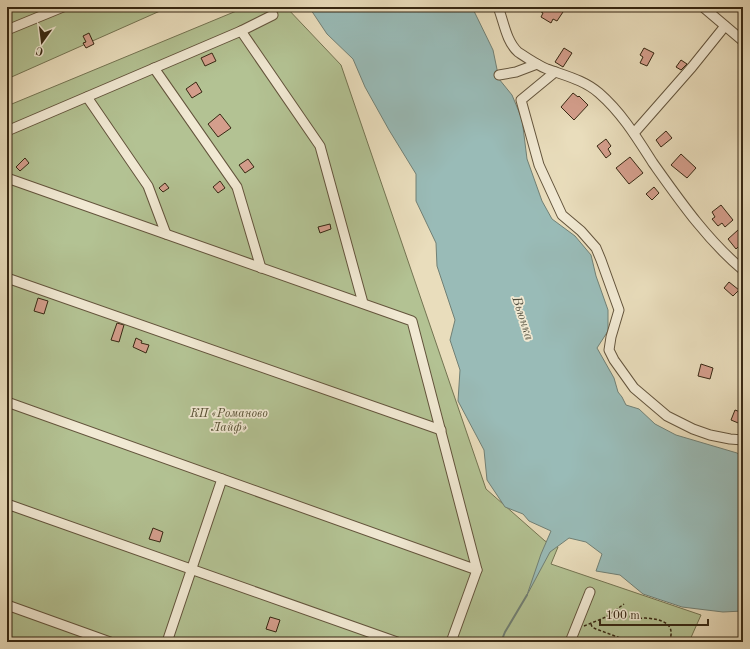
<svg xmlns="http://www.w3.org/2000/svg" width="750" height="649" viewBox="0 0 750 649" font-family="'Old Standard TT',serif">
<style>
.green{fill:#b3c293;stroke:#747452}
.water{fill:#99bbb7;stroke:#718075}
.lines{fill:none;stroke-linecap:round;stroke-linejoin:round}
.stream{stroke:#718075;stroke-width:2}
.building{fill:#d49e8c;stroke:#362712}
.minor-casing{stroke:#63543c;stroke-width:11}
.path{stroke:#362712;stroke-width:1.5;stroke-dasharray:3 2;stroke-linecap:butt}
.minor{stroke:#f1e9d3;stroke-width:9}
.labels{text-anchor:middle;stroke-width:3.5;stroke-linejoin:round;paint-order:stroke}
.park-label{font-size:12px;font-style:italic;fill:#554e32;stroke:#f1e9d3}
.water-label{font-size:13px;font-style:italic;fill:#4f4c3b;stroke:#f1e9d3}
</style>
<rect width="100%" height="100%" fill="#e9ddbc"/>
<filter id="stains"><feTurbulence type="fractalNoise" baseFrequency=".005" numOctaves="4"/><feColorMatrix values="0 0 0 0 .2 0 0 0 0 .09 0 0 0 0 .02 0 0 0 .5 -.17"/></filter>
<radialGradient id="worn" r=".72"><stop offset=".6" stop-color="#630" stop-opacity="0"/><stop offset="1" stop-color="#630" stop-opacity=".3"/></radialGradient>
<g class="green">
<path d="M7,7H169L7,79Z"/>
<path d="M246,7H286L341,65L486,489L545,541L558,547L551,564L701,615L689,642H7V106Z"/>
</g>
<path class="water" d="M309,7H472L493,50L499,79L512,95L522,119L527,159L542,201L552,219L575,236L591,255L596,276L608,310V331L597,348L614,378L618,392L622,397L626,405L639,409L655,424L676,435L737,453L743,457V611L723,612L682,607L643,594L620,575L596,571L602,554L586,542L569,538L550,552L527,595L541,554L551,531L529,521L523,514L505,507L487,480L484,450L458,401L460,370L450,340L455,320L437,266L436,243L416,201V174L389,130L365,87L353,59L327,34Z"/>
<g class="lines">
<path class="stream" d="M501,642L505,632L527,595"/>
</g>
<g class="building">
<path d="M533,7H555L563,12L557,21L553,19L551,23L541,17L543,13Z"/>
<path d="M89,33L94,44L86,48L83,43L86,42L83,36Z"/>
<path d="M564,48L572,53L563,67L555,62Z"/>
<path d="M644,48L654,53L647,66L640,63L643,57L640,55Z"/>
<path d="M212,53L216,61L205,66L201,58Z"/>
<path d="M681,60L687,64L681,70L676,67Z"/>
<path d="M196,82L202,92L192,98L186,89Z"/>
<path d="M573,93L578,97L579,96L588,105L574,120L561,107Z"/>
<path d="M220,114L231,128L218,137L208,124Z"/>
<path d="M666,131L672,138L661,147L656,140Z"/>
<path d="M606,139L611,146L608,149L611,154L606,158L597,146Z"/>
<path d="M681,154L696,168L687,178L671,165Z"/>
<path d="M630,157L643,173L629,184L616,168Z"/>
<path d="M25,158L29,163L20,171L16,167Z"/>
<path d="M248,159L254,167L245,173L239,165Z"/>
<path d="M220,181L225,188L218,193L213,187Z"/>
<path d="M165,183L169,188L163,192L159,188Z"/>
<path d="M654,187L659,193L652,200L646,194Z"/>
<path d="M721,205L733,220L725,227L722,223L718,226L712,219L715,217L712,212Z"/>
<path d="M330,224L331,229L320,233L318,227Z"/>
<path d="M738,230L743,235V242L736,249L728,239Z"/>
<path d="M729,282L739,290L733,296L724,288Z"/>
<path d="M38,298L48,301L44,314L34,311Z"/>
<path d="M117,323L124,325L119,342L111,340Z"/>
<path d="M136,338L142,341L141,343L149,345L146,353L133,347Z"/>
<path d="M701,364L713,368L710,379L698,376Z"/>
<path d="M735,410L743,413V425L731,420Z"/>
<path d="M153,528L163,532L160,542L149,539Z"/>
<path d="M270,617L280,620L276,632L266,629Z"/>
</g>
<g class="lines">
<g class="minor-casing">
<g id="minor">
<path d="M498,7C504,22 506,41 518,52C527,58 537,65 547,69C566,76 584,80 599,93C622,113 637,138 653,163C680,201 707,240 743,270"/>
<path d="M703,7L743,41"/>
<path d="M7,30L63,7"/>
<path d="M241,31L320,146L363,303"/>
<path d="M154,68L237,187L261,268"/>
<path d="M555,72L521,100L539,165L562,215L581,231L596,248L601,260L619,310L611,337L609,350L614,360L634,388L667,416L693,429L710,435L730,439L743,440"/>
<path d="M499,75L516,72L537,64"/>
<path d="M87,97L148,186L166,234"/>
<path d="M7,131L241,31L273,15"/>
<path d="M634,133L692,67L725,26"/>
<path d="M7,178L412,321L477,570"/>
<path d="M7,278L441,430"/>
<path d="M7,402L477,570L451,642"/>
<path d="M7,504L397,642"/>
<path d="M7,605L110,642"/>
<path d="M167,642L222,479"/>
<path d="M570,642L590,592"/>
</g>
</g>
<g class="path">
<path d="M279,10L284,7"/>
<path d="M616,610C621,613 626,617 632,618C637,619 641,618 645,618C661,619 677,623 669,642"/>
<path d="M591,624L592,627L596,629L631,642"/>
<path d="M584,626L606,617L624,604"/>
</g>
<use href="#minor" class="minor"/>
</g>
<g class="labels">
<g class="park-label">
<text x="229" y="417">КП «Романово<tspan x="229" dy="14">Лайф»</tspan></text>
</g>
<g class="water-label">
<text transform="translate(524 318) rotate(72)" y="5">Вьюнка</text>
</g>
</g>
<rect width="750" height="649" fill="none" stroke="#e9ddbc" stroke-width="24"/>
<rect x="8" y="8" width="734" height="633" fill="none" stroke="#362712" stroke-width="2"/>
<rect x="12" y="12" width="726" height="625" fill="none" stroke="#362712"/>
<g transform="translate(42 42) rotate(194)" stroke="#f1e9d3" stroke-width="3" paint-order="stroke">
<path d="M0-3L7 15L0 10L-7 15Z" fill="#362712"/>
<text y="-6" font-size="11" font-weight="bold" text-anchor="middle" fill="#362712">С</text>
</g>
<path d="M600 619v6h108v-6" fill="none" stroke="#362712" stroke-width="2"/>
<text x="606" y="619" font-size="12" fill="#362712" stroke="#f1e9d3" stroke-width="3" paint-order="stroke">100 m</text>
<rect width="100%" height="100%" filter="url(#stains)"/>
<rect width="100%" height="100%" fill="url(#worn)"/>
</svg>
